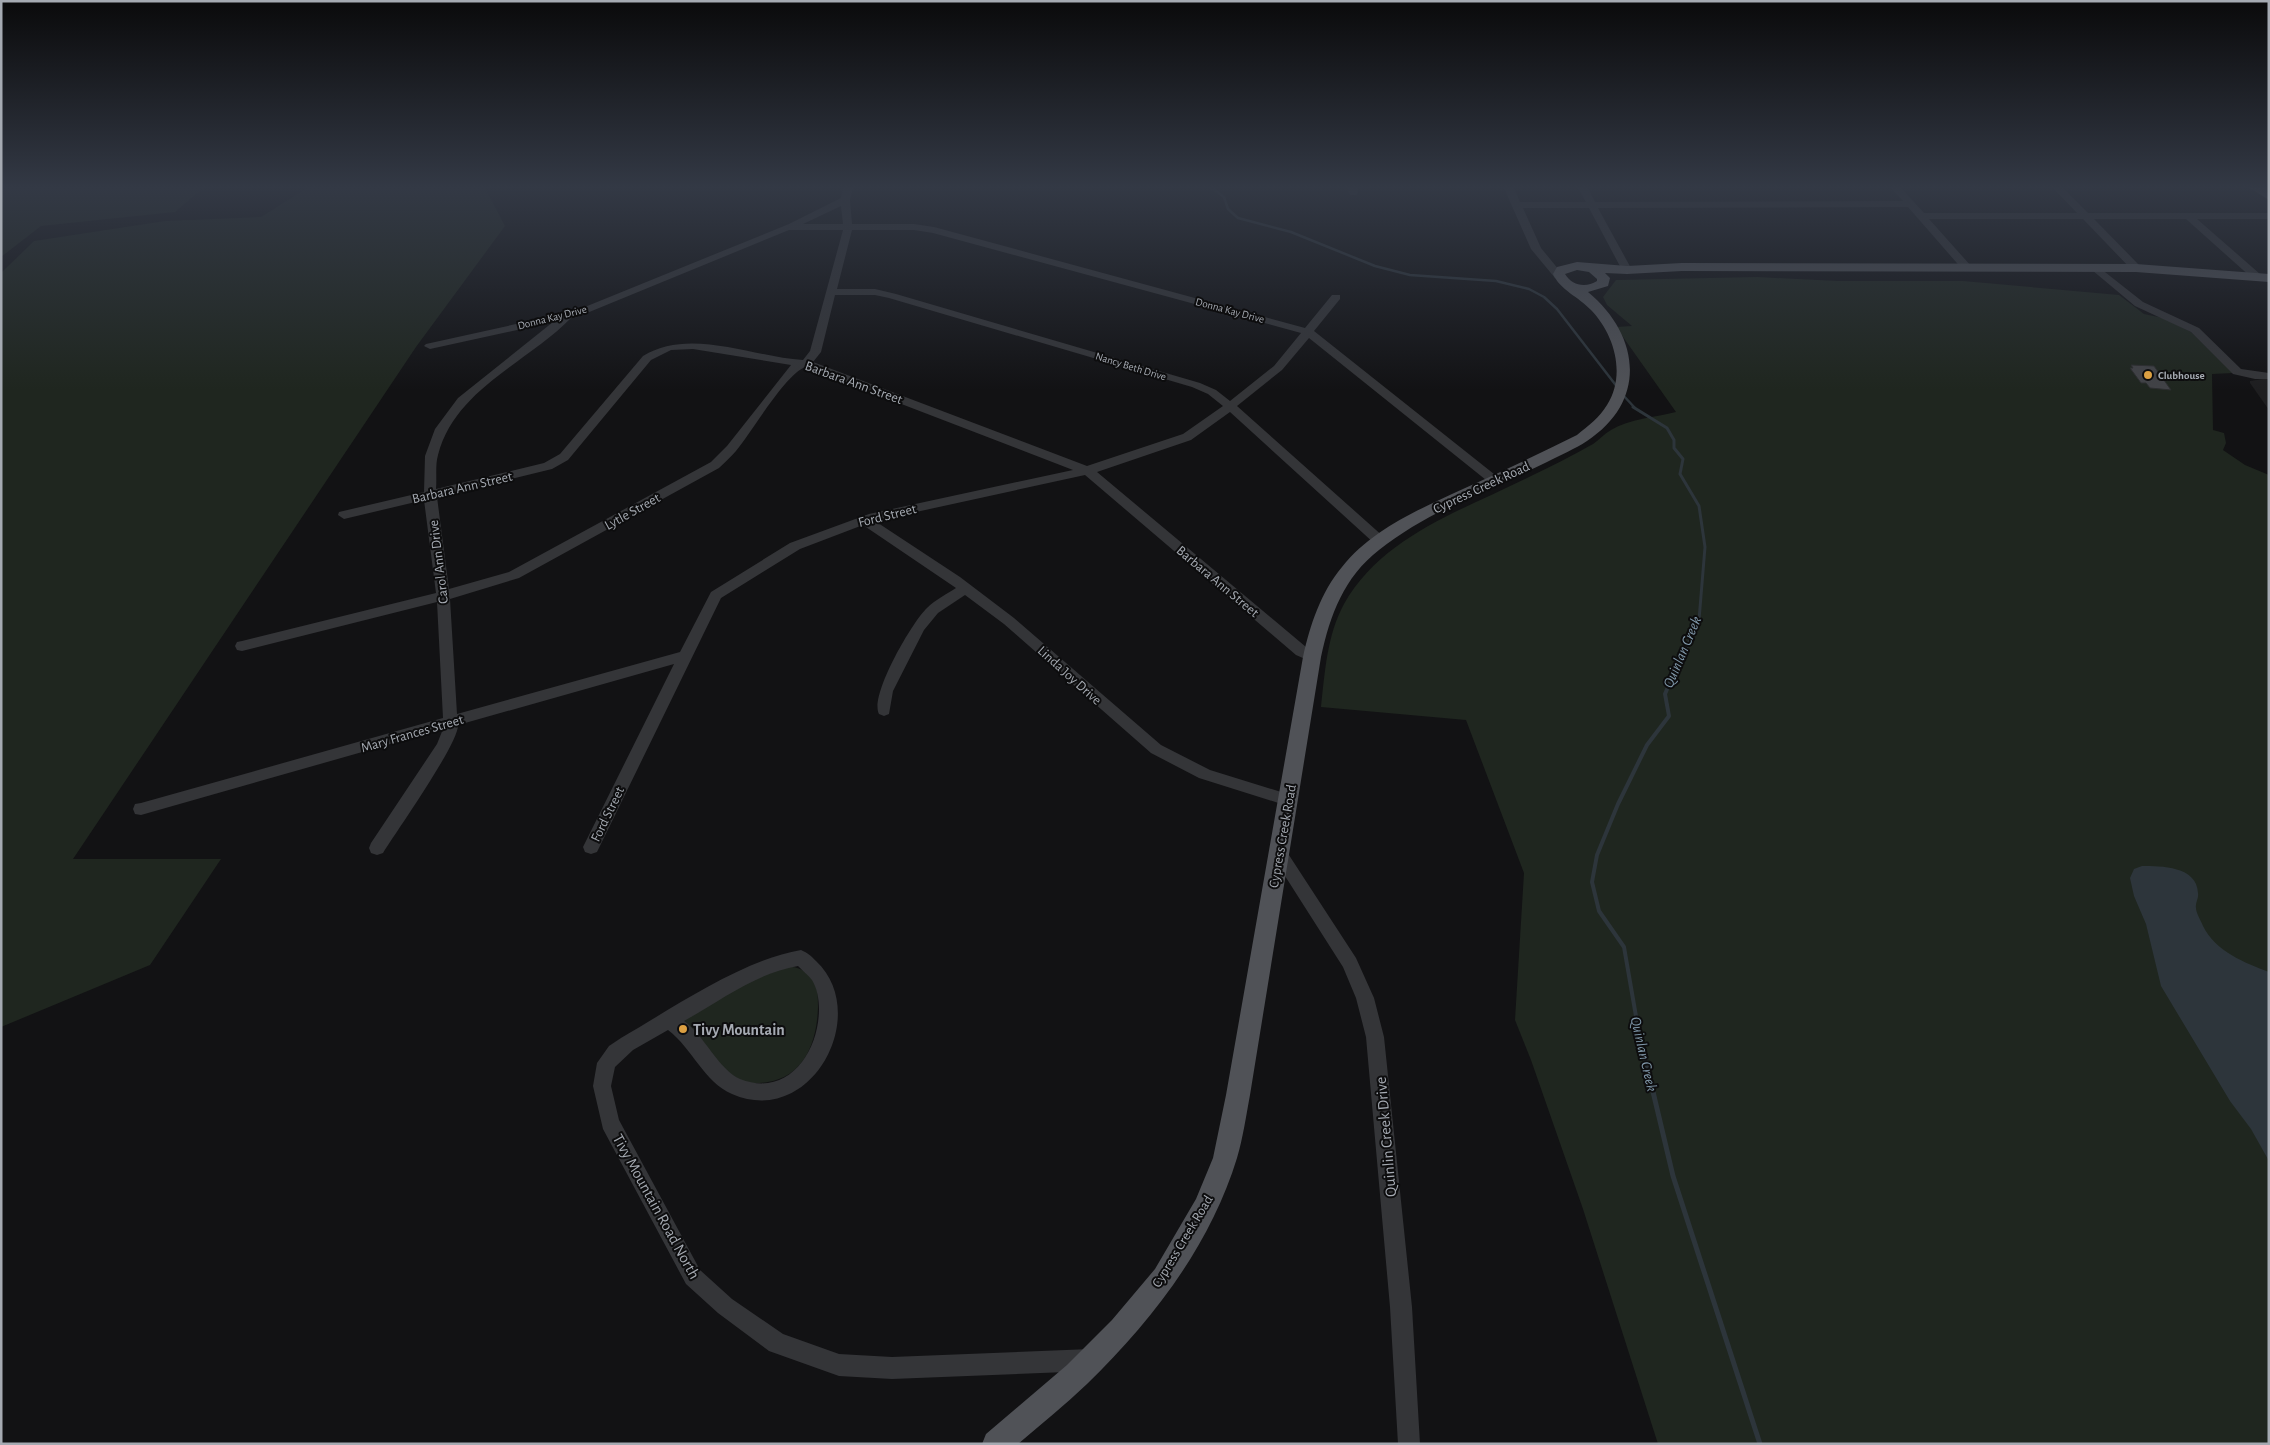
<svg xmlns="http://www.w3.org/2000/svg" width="2270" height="1445" viewBox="0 0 2270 1445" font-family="'Alegreya Sans',sans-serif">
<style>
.built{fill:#1e1e20}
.green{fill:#1f261f}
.water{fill:#2d353b}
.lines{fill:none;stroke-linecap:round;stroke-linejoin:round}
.stream-far3{stroke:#2d353b;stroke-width:2.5}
.stream-far2{stroke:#2d353b;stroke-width:3}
.stream-far1{stroke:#2d353b;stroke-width:4}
.stream{stroke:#2d353b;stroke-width:5}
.building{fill:#414246;stroke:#2c2d2f}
.minor{fill:#343538;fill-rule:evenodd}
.major{fill:#505257;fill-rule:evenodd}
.poi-dot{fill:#dca042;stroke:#0d0d0e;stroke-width:2}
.labels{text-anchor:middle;stroke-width:4;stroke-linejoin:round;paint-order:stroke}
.far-street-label{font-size:11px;fill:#a5aab2;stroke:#0d0d0e}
.far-poi-label{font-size:11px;font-weight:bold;fill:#a5aab2;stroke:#0d0d0e;text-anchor:start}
.street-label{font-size:14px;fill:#a5aab2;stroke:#0d0d0e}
.water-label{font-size:15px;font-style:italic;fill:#8098aa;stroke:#0d0d0e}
.near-poi-label{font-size:16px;font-weight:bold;fill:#a5aab2;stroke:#0d0d0e;text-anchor:start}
.near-street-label{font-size:16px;fill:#a5aab2;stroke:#0d0d0e}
</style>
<rect width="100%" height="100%" fill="#121214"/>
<path class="built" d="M2269,378V410L2250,383V381Z"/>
<g class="green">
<path d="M1,188H203L175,212L41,226L1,257Z"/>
<path d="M307,188H485L505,226L416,347L73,859H221L150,965L1,1027V273L34,241L165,221L261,217Z"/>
<path d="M1757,277L1838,281H1963L2119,295L2144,314L2163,318L2191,332L2233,373L2212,374L2213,430L2224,433L2226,443L2223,450L2245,465L2269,475V1444H1658L1583,1209L1531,1060L1515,1020L1524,873L1466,720L1321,707C1325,672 1327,635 1344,604C1382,536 1463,510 1529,477C1550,467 1572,456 1593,444C1599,440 1604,434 1611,430C1629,419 1656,417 1676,412L1616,327L1632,326L1607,305L1603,297L1616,280Z"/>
<path d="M789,966C798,968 806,970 812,978C818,985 818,998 818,1007C817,1041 805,1076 768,1082C762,1083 751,1084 745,1082C717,1070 698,1042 679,1020L747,980Z"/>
</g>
<path class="water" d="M2142,866C2161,866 2197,866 2198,893C2199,898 2195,903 2196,908C2196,913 2201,921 2203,926C2215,951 2245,963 2269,972V1161L2251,1129L2230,1101L2161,986L2146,924L2134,896L2130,878L2134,869Z"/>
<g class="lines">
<g class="stream-far3">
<path d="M1212,188L1224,197L1228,209L1238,218L1291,232L1375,266L1410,275L1496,281L1529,289L1544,297L1557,309L1618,388"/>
<path d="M1622,394L1635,408"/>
</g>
<path class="stream-far2" d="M1633,407L1667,428L1674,440V448L1683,459L1680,474L1699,506L1705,547L1699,620L1671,681"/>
<path class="stream-far1" d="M1637,1022L1624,947L1599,911L1592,882L1597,855L1618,804L1647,745L1669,716L1665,694L1671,680"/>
<path class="stream" d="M1636,1020L1673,1176L1760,1444"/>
</g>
<path class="building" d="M2131,365L2154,366L2171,390L2150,388L2146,383H2141L2130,368H2133Z"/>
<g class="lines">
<g class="minor">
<path d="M843,188H853L850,200L852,224H914L934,227L1305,328L1332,295H1340V299L1314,331L1499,478L1501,481L1499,484H1491L1309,338L1282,370L1237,406L1385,538L1387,541L1385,544H1375L1230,412L1191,440L1097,472L1306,647L1317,653L1319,657L1317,661L1312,662L1296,655L1085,475L875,521L960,577L1014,618L1161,745L1210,770L1294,796L1296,800L1294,804L1288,806L1199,778L1151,753L1004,624L965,595L938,613L924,630L893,691L889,714L884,716L879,714C869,696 912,622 927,608C935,600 947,594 956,588L863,525L800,549L721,598L597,852L591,854L585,852L583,847L674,664L458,725C459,743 396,832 383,853L377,855L371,853L369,848L371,843L437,744L443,729L141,815L135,814L133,809L135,804L141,803L443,718L437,602L242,651L237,650L235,646L237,642L242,641L436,593L424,500L344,519L338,515L339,512L424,492L425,456L435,429L458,398L553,322L430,349L424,346L426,344L575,311L789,224L841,198ZM841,206L843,224H803ZM789,230H843L810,351L803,360C752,357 690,327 643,356L560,454L544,463L436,489C437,478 435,465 438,455C455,389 527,363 571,318L582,315ZM852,230H914L933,233L1301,333L1274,366L1230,401L1216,390L1200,383L896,294L875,289H837ZM835,295H875L889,298L1192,387L1208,394L1223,406L1183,434L1087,466L813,362L821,352ZM693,349L791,365L727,446L711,462L509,572L449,589L437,497L552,469L568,460L651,360L671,350ZM805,367L1073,470L869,514L790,543L711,592L680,652L457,714L450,599L519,578L719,468C725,462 731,457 736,451C752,432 784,376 805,367Z"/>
<path d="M1347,188H1357L1358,193L1356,195H1350Z"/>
<path d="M1504,188H1514L1520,202H1586L1578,188H1588L1595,202L1903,201L1891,188H1901L1924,213H2077L2053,188H2063L2088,213H2269V219H2197L2260,274V278H2252L2186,219H2094L2140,266L2141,268L2136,271L2132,270L2083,219H1929L1971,266L1972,268L1967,271L1963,270L1908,207L1598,208L1632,270L1627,273L1622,270L1589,208H1523L1541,248L1564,276L1559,279L1555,278L1531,249Z"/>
<path d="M2096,265L2143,302L2199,328L2241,369L2269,373V379H2255L2233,374L2191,332L2135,306L2092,270L2091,268Z"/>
<path d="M1279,847L1285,849L1356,958L1374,998L1384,1037L1412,1307L1420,1444H1398L1390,1307L1366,1037L1356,998L1343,967L1271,854L1273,849Z"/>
<path d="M801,950C808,953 811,956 816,961C872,1013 812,1129 732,1094C704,1082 692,1048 668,1030L633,1050L615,1067L611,1086L619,1120L700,1270L732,1299L783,1334L839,1354L892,1357L1091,1349L1099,1352L1102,1360L1099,1368L1091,1371L892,1379L839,1376L769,1351L718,1313L686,1284L603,1129L593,1086L597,1063L609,1046L621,1038C673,1008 742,960 801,950ZM798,966C802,970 808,975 812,980C817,988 819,999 819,1009C819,1052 788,1098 740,1079C719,1070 704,1035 684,1021C720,1001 756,973 798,966Z"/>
</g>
<g class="major">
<path d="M2250,188H2264L2269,191V200Z"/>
<path d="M1577,262L1627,266L1682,263L2136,264L2269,274V282L2136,272L1682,271L1627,274L1605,273L1610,278L1608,286L1588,292C1640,335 1648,401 1587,441C1575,449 1560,455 1547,462C1491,489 1428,511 1379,550C1344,577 1330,615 1321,657L1250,1095C1246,1116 1243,1138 1237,1158C1210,1246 1152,1321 1087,1384C1065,1405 1041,1424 1018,1444H982L986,1434L1067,1365L1112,1320L1155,1269L1196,1199L1213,1158L1226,1095L1303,657C1310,625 1321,592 1342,567C1372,529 1420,509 1463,489C1501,472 1539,454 1577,435C1588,426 1600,417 1607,405C1626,375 1615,335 1591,310C1579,297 1560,290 1553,274L1557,267ZM1577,270L1589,272L1597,279V281C1586,288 1572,286 1565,274Z"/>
</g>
</g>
<linearGradient id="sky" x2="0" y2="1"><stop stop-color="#0a0a0b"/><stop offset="0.48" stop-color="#333945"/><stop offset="1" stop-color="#333945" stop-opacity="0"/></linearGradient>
<rect width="2270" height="390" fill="url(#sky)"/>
<g class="poi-dot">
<circle cx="2148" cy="375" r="5"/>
<circle cx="683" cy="1029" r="5"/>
</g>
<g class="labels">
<g class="far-street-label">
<text transform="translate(1230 310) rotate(15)" y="4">Donna Kay Drive</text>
<text transform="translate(552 317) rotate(-14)" y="4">Donna Kay Drive</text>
<text transform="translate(1131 366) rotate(17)" y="4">Nancy Beth Drive</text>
</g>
<g class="far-poi-label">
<text x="2158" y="379">Clubhouse</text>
</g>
<g class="street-label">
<text transform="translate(854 382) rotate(20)" y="5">Barbara Ann Street</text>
<text transform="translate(462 487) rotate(-13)" y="5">Barbara Ann Street</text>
<text transform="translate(1481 487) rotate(-25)" y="5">Cypress Creek Road</text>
<text transform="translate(632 511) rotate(-29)" y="5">Lytle Street</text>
<text transform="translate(887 515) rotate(-14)" y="5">Ford Street</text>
<text transform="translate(438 562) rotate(-97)" y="5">Carol Ann Drive</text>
<text transform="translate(1218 581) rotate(40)" y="5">Barbara Ann Street</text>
<text transform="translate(1070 675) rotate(42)" y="5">Linda Joy Drive</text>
<text transform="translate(412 733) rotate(-16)" y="5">Mary Frances Street</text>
<text transform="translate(607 814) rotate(-64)" y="5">Ford Street</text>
<text transform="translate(1282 836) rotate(-80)" y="5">Cypress Creek Road</text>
<text transform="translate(1182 1241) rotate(-59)" y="5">Cypress Creek Road</text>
</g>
<g class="water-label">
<text transform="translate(1682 652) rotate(-67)" y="5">Quinlan Creek</text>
<text transform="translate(1644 1054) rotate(77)" y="5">Quinlan Creek</text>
</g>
<g class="near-poi-label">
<text x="693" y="1035">Tivy Mountain</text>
</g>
<g class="near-street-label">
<text transform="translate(1385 1137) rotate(-95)" y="6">Quinlin Creek Drive</text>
<text transform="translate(657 1206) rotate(61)" y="6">Tivy Mountain Road North</text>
</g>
</g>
<rect width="2270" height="1445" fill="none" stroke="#a5aab2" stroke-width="5"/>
</svg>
